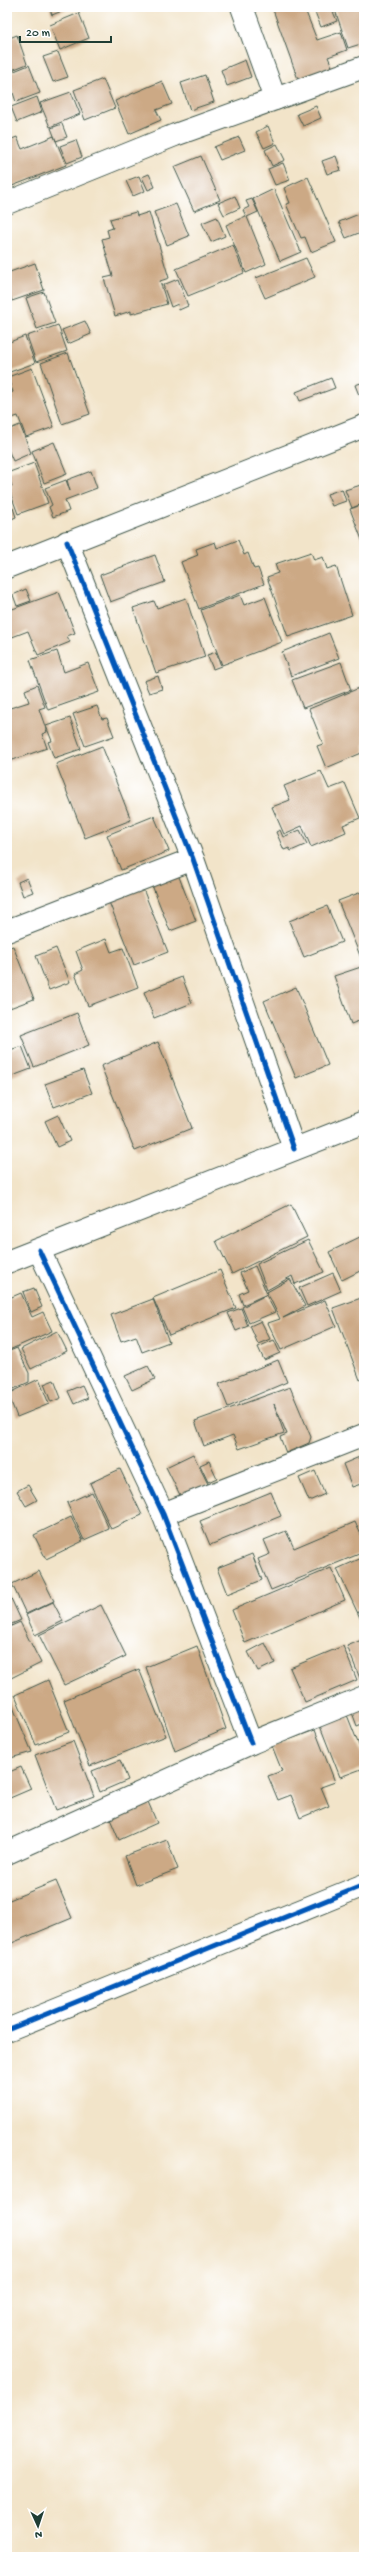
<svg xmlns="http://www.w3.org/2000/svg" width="371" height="2564" viewBox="0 0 371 2564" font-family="'Gochi Hand',sans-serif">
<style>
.building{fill:#cca985}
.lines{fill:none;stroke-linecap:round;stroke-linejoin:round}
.minor-casing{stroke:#3f564a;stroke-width:24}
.minor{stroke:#fff;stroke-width:22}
.cycleway-casing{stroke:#fff;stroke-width:8}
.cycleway{stroke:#0057b8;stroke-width:5}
</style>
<rect width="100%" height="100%" fill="#fff"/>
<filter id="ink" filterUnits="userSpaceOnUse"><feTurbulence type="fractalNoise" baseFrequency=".025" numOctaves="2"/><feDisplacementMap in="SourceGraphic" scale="8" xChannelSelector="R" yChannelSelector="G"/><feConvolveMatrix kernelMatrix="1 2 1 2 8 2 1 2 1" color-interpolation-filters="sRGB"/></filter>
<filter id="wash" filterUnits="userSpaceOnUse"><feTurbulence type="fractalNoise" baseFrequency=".012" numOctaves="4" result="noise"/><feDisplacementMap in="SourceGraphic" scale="16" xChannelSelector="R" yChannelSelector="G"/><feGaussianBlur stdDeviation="0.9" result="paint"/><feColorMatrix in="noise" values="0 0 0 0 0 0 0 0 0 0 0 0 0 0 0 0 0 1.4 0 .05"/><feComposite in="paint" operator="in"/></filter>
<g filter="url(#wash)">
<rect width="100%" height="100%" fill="#f2e4c9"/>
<g id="blocks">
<g class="building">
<path d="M49,7H72L52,15Z"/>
<path d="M272,7H304L317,40L341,32L347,50L328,57L333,69L299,82Z"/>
<path d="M331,7L337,21L321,27L315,12Z"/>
<path d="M334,7H364V43L348,48Z"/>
<path d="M79,13L89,38L60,50L50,25Z"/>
<path d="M17,35L27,64L7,72V39Z"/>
<path d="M58,52L68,77L53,82L43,57Z"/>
<path d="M245,60L251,77L227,86L221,70Z"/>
<path d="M29,65L40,93L16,102L7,74Z"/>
<path d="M205,75L214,102L190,110L181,83Z"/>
<path d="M103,79L115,108L85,120L74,90Z"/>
<path d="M162,81L172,104L156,110L161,120L129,134L115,101Z"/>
<path d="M71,92L80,114L50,127L40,103Z"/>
<path d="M37,97L42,112L17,122L11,107Z"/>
<path d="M316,106L321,118L303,126L297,114Z"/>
<path d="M62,124L67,137L56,141L51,128Z"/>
<path d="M268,126L275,143L264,148L256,132Z"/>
<path d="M54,136L66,165L7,188V141L17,137L22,149Z"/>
<path d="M239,137L245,150L220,160L214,147Z"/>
<path d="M76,140L82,157L67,163L60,146Z"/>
<path d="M277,144L285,160L272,166L265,150Z"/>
<path d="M201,156L220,200L194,211L174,167Z"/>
<path d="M336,156L341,170L327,174L322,161Z"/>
<path d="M283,163L290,180L275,185L268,169Z"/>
<path d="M149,174L155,187L148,190L142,177Z"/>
<path d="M139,176L145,191L133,196L126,181Z"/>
<path d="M308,177L336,242L311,252L305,237L301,238L286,204L290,203L284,188Z"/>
<path d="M274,189L301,252L280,261L253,199Z"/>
<path d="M235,196L240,208L224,215L218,203Z"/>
<path d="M252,199L258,212L247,217L266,264L246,273L226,225L246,216L243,210L249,207L246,201Z"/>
<path d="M176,204L189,236L167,245L154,212Z"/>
<path d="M136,212L137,216L149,212L169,278L160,281L167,304L131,314V311L115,316L104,278L113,276L102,239L109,237L107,230L113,228L110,219Z"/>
<path d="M359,214L364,231L346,238L339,222Z"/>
<path d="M217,217L225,236L211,242L202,223Z"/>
<path d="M233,245L244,273L188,296L176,269Z"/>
<path d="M306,258L315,277L265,298L256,278Z"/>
<path d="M35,263L44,290L12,301L7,287V273Z"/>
<path d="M178,279L188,306L179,310L178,304L171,307L163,285Z"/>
<path d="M44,292L55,323L37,329L26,298Z"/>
<path d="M85,321L91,334L68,344L62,330Z"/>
<path d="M58,325L67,351L36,362L27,336Z"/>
<path d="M25,336L35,363L7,373V343Z"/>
<path d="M68,353L90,414L62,424L41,363Z"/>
<path d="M32,368L54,427L26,437L18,416L9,419L7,414V399L11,397L10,393L13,392L8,377Z"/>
<path d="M331,378L335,388L300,401L296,392Z"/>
<path d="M364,382V393L359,395L355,385Z"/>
<path d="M20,425L31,453L13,461L7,447V430Z"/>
<path d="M54,442L67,474L44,483L32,451Z"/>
<path d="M34,463L48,503L18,514L8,487L12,486L7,473Z"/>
<path d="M91,471L97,488L65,500L69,511L53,517L49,507L52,505L45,488L66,480L70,491L67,480Z"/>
<path d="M364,484V503L352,508L345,490Z"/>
<path d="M342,489L346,501L332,506L327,494Z"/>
<path d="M364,504V545L350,509Z"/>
<path d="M13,508L16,517L7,521V511Z"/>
<path d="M238,540L244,555L248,553L254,569L258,568L264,584L199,609L181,562L198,555L196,549L215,542L217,548Z"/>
<path d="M311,552L314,560L323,557L327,569L336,566L352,615L288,637L267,577L278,573L275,564Z"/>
<path d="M155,555L165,582L110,602L100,575Z"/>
<path d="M26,589L31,601L17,606L13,595Z"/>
<path d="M59,592L75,633L67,636L70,642L38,655L28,631L7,639V611Z"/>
<path d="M240,595L244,605L265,597L282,642L222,665L201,610Z"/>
<path d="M186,598L205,657L156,673L133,608L154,601L157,608Z"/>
<path d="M329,633L339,658L291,676L282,652Z"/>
<path d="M57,651L64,672L88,663L99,692L48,710L30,660Z"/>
<path d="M216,652L221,666L213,669L207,655Z"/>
<path d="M341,662L351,690L303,708L292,680Z"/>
<path d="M158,676L162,689L149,693L144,681Z"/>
<path d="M37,685L45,707L39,709L47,732L42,734L47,748L7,762V709L29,702L25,690Z"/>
<path d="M364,686V752L326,768L317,746L323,744L309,709Z"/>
<path d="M97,706L102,719L107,718L114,736L85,746L73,714Z"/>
<path d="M70,718L81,749L54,758L48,742L52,741L46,726Z"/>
<path d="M102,746L131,820L85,838L56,764Z"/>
<path d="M321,771L329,789L345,783L360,818L343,825L346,832L311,847L302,826L284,834L272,807L290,800L284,786Z"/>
<path d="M154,816L169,851L121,870L107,835Z"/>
<path d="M280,830L283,837L300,830L307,844L291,851L289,848L284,850L276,832Z"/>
<path d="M176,869L196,921L170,931L150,880Z"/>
<path d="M27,878L33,892L23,896L18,882Z"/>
<path d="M141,884L168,952L134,965L107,897Z"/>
<path d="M364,891V962L363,963L338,901Z"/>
<path d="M327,906L342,942L304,957L289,921Z"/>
<path d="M106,939L111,952L123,948L138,987L88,1006L75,974L83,970L76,951Z"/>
<path d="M13,946L34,999L7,1009V948Z"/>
<path d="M56,948L70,982L49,990L36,956Z"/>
<path d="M364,966V1019L351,1024L334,976Z"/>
<path d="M182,977L192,1003L154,1018L144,992Z"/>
<path d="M296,987L328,1065L296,1078L264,1001Z"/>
<path d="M77,1013L89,1045L34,1067L21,1035Z"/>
<path d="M158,1042L192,1128L135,1151L101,1066Z"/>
<path d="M22,1046L31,1069L7,1078V1051Z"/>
<path d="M83,1070L92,1093L54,1107L45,1084Z"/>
<path d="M58,1115L70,1141L57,1147L45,1121Z"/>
<path d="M291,1204L307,1237L232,1274L216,1241Z"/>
<path d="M364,1235V1269L342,1280L329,1252Z"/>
<path d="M308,1240L324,1272L295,1284L292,1276L267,1290L257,1264Z"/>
<path d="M255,1266L267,1294L243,1305L239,1294L248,1290L240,1273Z"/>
<path d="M220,1270L236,1308L169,1335L153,1298Z"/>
<path d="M333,1273L341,1291L307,1306L299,1288Z"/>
<path d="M290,1279L305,1306L283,1318L325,1300L336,1326L281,1350L268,1323L280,1319L267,1292Z"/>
<path d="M34,1288L42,1307L31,1312L23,1292Z"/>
<path d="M21,1293L32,1317L43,1312L52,1331L7,1351V1299Z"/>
<path d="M266,1295L275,1312L249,1323L242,1307Z"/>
<path d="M364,1297V1378L360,1380L333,1308Z"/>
<path d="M153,1299L169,1342L142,1352L136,1336L121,1341L111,1315Z"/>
<path d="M241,1308L248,1326L236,1331L228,1313Z"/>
<path d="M261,1321L270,1339L258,1344L250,1326Z"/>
<path d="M57,1331L67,1351L31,1369L21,1349Z"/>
<path d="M274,1340L280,1353L264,1360L258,1347Z"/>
<path d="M17,1348L29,1373V1382L7,1392V1352Z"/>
<path d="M278,1360L287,1382L228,1407L219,1384Z"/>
<path d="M148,1366L155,1379L132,1390L125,1376Z"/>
<path d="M39,1379L49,1404L17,1417L8,1394Z"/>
<path d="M54,1380L61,1398L51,1402L44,1384Z"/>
<path d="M82,1385L88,1398L74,1404L68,1391Z"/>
<path d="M290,1387L311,1437L309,1443L286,1453L280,1437L287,1434L274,1404L284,1433L239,1449L233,1435L204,1446L195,1421Z"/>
<path d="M193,1454L208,1484L181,1497L166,1467Z"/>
<path d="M364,1455V1483L352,1487L343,1464Z"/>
<path d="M209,1461L217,1478L208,1482L200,1465Z"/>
<path d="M120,1469L142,1515L111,1529L90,1483Z"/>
<path d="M315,1471L325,1494L309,1501L299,1478Z"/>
<path d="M28,1485L37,1500L26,1506L17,1491Z"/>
<path d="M92,1492L109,1529L84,1540L67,1503Z"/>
<path d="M271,1492L281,1516L210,1545L200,1521Z"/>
<path d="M71,1517L83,1541L46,1559L34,1535Z"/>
<path d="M355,1522L364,1541V1552L271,1590L258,1559L270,1554L264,1540L286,1531L294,1548Z"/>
<path d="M252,1554L262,1580L227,1594L217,1568Z"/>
<path d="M364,1557V1619L361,1620L337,1569Z"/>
<path d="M331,1568L345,1600L245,1643L232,1610Z"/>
<path d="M39,1571L54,1601L26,1614L12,1584Z"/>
<path d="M9,1594L21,1620L7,1626V1595Z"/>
<path d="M53,1602L63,1621L35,1635L26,1615Z"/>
<path d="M101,1605L126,1656L64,1685L39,1635Z"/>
<path d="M20,1622L41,1663L7,1680V1628Z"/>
<path d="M364,1639V1680L361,1681L347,1646Z"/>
<path d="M265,1643L275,1663L258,1671L248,1652Z"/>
<path d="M197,1646L226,1729L175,1751L146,1667Z"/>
<path d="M343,1646L357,1680L305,1702L290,1668Z"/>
<path d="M139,1669L166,1736L90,1766L64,1700Z"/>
<path d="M48,1680L69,1732L36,1745L15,1695Z"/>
<path d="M7,1693L32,1752L7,1759Z"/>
<path d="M364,1704V1723L357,1726L351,1710Z"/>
<path d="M347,1715L364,1758V1768L340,1777L320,1726Z"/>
<path d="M315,1730L335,1782L321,1787L329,1806L300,1818L291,1795L278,1800L268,1776L282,1771L272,1746Z"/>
<path d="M73,1741L94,1796L56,1810L35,1755Z"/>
<path d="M120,1760L128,1780L100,1792L92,1771Z"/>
<path d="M21,1767L31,1789L10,1798L7,1791V1773Z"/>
<path d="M146,1797L157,1823L119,1840L108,1814Z"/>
<path d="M167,1840L178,1869L136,1885L125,1856Z"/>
<path d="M56,1881L72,1918L7,1945V1901Z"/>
</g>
</g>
</g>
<g filter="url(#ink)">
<use href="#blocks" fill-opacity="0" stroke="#3f564a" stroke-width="1"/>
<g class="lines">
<g class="minor-casing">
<g id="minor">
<path d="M242,7L275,99"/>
<path d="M7,203L175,135L364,67"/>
<path d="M67,542L193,859L294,1149"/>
<path d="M7,567L364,426"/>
<path d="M7,931L193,859"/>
<path d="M39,1250L163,1514L251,1743"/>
<path d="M7,1262L364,1122"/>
<path d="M163,1514L364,1435"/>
<path d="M7,1853L251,1743L364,1697"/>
<path d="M7,2030L364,1885"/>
</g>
</g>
<use href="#minor" class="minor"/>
<g class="cycleway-casing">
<g id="cycleway">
<path d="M67,542L193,859L294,1149"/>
<path d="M39,1250L163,1514L251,1743"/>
<path d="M7,2030L364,1885"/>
</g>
</g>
<use href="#cycleway" class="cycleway"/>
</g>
</g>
<rect width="371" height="2564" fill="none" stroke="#fff" stroke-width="24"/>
<g transform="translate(38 2526) rotate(177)" stroke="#ffffff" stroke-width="3" paint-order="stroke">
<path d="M0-3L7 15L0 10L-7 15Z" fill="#1f3d34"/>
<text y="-6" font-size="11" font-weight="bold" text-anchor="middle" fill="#1f3d34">N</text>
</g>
<path d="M20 36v6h91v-6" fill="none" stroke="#1f3d34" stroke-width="2"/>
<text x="26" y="36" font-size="12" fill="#1f3d34" stroke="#ffffff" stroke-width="3" paint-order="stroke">20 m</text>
</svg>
